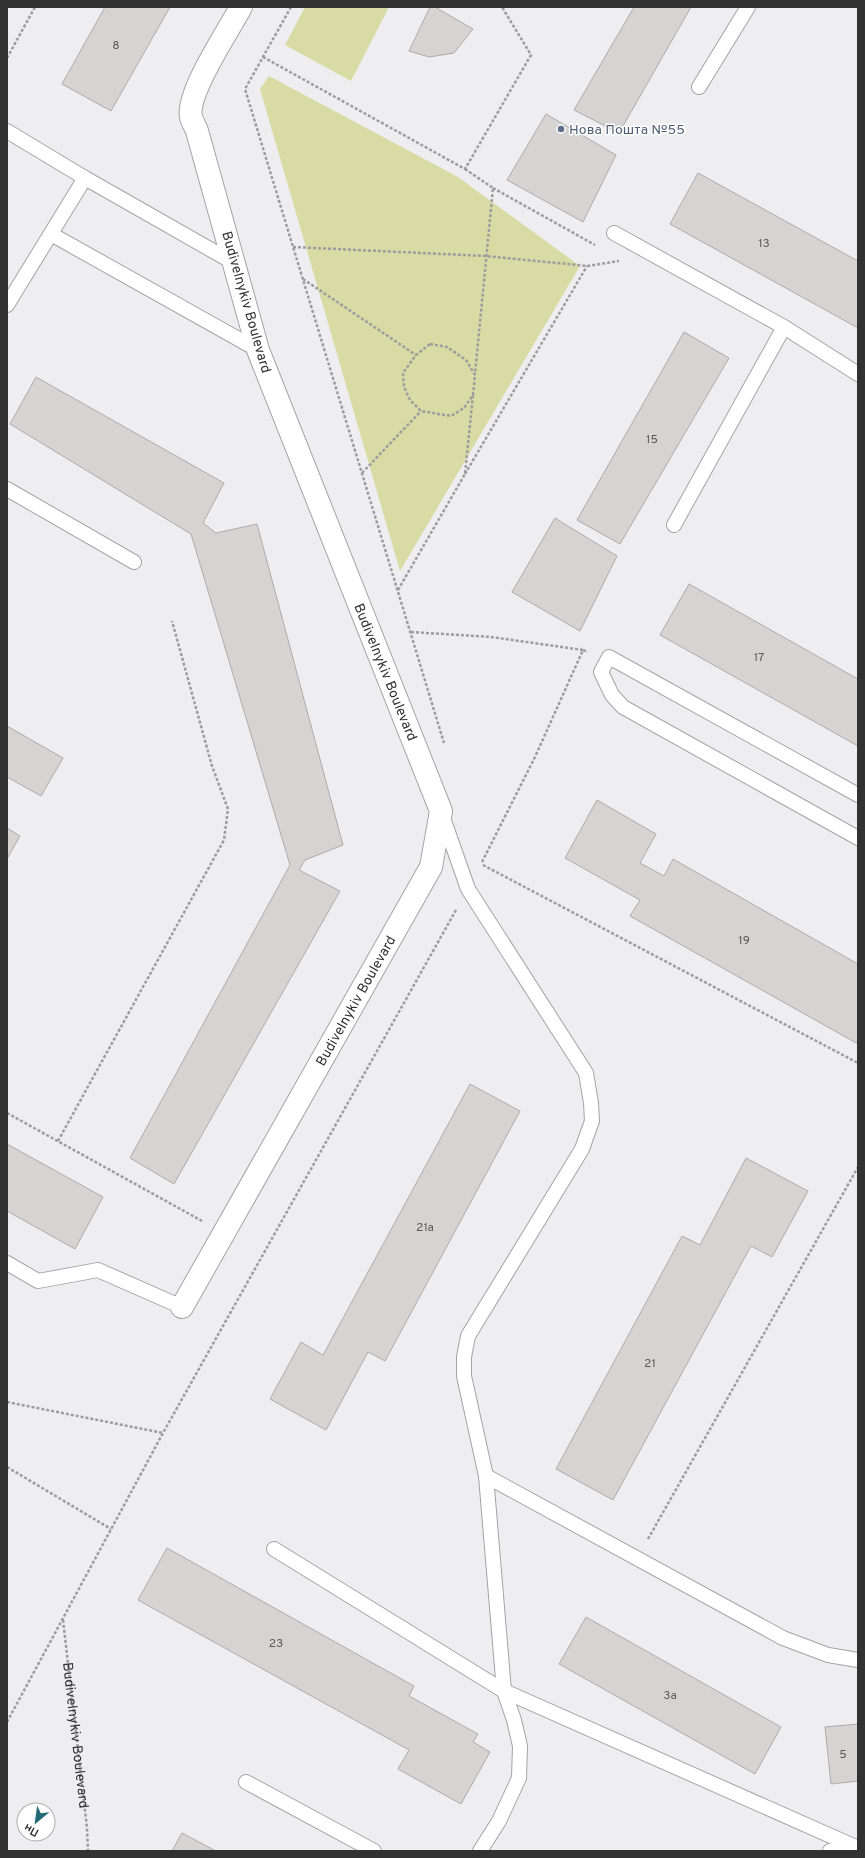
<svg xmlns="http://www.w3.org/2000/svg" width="865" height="1858" viewBox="0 0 865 1858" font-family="Overpass,sans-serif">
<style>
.green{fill:#d8dca4}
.building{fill:#d6d4d3;stroke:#adabaa}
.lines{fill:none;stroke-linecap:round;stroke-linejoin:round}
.service-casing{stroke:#a3a4a5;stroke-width:16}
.minor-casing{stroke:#a3a4a5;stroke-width:24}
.path{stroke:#9d9d9f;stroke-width:2.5;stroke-dasharray:3 2;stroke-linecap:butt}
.service{stroke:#fff;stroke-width:14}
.minor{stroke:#fff;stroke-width:22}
.service-dot{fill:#5c6f8a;stroke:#fff;stroke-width:1.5}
.labels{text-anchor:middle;stroke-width:3;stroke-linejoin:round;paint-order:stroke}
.number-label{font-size:12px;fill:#5b5a5b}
.service-label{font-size:14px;fill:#4e5e75;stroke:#fff;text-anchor:start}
.street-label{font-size:14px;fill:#323233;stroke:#fff}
</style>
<rect width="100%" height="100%" fill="#eeeef0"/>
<g class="green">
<path d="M305,7H389L351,81L285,45Z"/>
<path d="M269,76L458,177L580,266L400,571L260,89Z"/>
</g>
<g class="building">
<path d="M105,7H170L111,111L62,84Z"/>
<path d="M430,7H435L473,29L454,53L429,57L409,51Z"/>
<path d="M634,7H691L619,133L574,110Z"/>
<path d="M546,114L616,155L583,222L507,180Z"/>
<path d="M698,173L858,261V328L670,224Z"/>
<path d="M684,332L729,358L620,544L577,520Z"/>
<path d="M36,377L224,483L203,523L216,533L257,524L343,845L305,860L299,870L340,891L174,1184L130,1158L290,865L191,534L10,424Z"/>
<path d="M555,518L617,556L580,631L512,592Z"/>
<path d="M689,584L858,679V746L660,635Z"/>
<path d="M7,726L63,758L41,796L7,777Z"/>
<path d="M597,800L656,834L640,863L664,876L673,859L858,964V1044L630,916L640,900L565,858Z"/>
<path d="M7,828L20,836L7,859Z"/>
<path d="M470,1084L520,1111L385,1361L368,1352L326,1430L270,1399L301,1342L323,1355Z"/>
<path d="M7,1144L103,1197L75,1249L7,1211Z"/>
<path d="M746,1158L808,1191L772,1257L751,1246L613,1500L556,1469L682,1236L700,1245Z"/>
<path d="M167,1548L414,1686L409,1696L478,1734L473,1742L490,1752L461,1804L398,1769L409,1750L138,1600Z"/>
<path d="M586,1617L781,1727L755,1774L559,1664Z"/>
<path d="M858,1724V1781L831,1784L825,1727Z"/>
<path d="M182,1833L216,1851H172Z"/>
</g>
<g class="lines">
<g class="service-casing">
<g id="service">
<path d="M699,87L748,7"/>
<path d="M7,131L85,178L236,264"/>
<path d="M614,233L784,327"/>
<path d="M51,234L258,350"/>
<path d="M7,305L85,178"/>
<path d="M7,489L134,562"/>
<path d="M674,525L784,327L858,374"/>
<path d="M858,795L609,657L601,672L612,695L623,707L858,838"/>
<path d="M442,815L468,889L586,1073L591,1103L592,1121L582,1149L468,1336L464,1357V1376L486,1476L504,1691L858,1848"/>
<path d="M7,1263L38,1281L98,1270L182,1307"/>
<path d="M486,1476L783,1638L828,1655L858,1660"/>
<path d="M274,1549L504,1691L514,1720L520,1746L519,1778L499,1821L480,1851"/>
<path d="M246,1782L374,1851"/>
<path d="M830,1851L858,1848"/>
</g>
</g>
<g class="minor-casing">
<g id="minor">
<path id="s2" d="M182,1307L431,867L441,811L258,350L197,131C196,127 192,122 191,117C186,93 229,30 241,7"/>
</g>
</g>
<g class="path">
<path d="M291,7L245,89L444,743"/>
<path d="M263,57L465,169L531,55L502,7"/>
<path d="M7,58L35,7"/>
<path d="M465,169L493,188L475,374"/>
<path d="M493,188L595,245"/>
<path d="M293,247L486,256L587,266L619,261"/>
<path d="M303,279L416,355"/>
<path d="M430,344L447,347L466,360L475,375L473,395L464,408L451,416L421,411L410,400L404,387L403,373L416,355Z"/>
<path d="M362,473L421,411"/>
<path d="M465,474L587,266"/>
<path d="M398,590L465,474L473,395"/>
<path d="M411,632L491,637L583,650"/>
<path d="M482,862L535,757L583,650L588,652"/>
<path d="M483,865L858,1063"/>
<path d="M7,1113L202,1221"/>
<path d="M58,1141L224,840L228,809L212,766L172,621"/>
<path d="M7,1402L163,1433"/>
<path d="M7,1467L111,1529"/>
<path d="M648,1539L858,1167"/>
<path id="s1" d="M63,1620L87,1828L88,1851"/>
<path d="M7,1722L163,1433L456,910"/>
</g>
<use href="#service" class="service"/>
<use href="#minor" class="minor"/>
</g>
<circle class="service-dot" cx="561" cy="129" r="4"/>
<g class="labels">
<g class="number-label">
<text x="116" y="49">8</text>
<text x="764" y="247">13</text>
<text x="652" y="443">15</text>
<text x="759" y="661">17</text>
<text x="744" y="944">19</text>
<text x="425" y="1231">21а</text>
<text x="650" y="1367">21</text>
<text x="276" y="1647">23</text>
<text x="670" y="1699">3а</text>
<text x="843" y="1758">5</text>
</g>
<g class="service-label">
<text x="569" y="134">Нова Пошта №55</text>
</g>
<g class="street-label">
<text transform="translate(247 302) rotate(74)" y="5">Budivelnykiv Boulevard</text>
<text transform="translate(386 672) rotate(68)" y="5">Budivelnykiv Boulevard</text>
<text dy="5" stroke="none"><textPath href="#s2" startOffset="352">Budivelnykiv Boulevard</textPath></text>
<text dy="5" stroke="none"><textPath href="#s1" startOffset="116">Budivelnykiv Boulevard</textPath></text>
</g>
</g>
<rect width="865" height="1858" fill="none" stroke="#323233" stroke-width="16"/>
<g transform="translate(36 1822) rotate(209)"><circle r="19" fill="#ffffff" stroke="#adadad"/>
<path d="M0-3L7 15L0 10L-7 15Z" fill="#226b76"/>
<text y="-6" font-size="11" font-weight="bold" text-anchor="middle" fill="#323233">Пн</text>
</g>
</svg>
